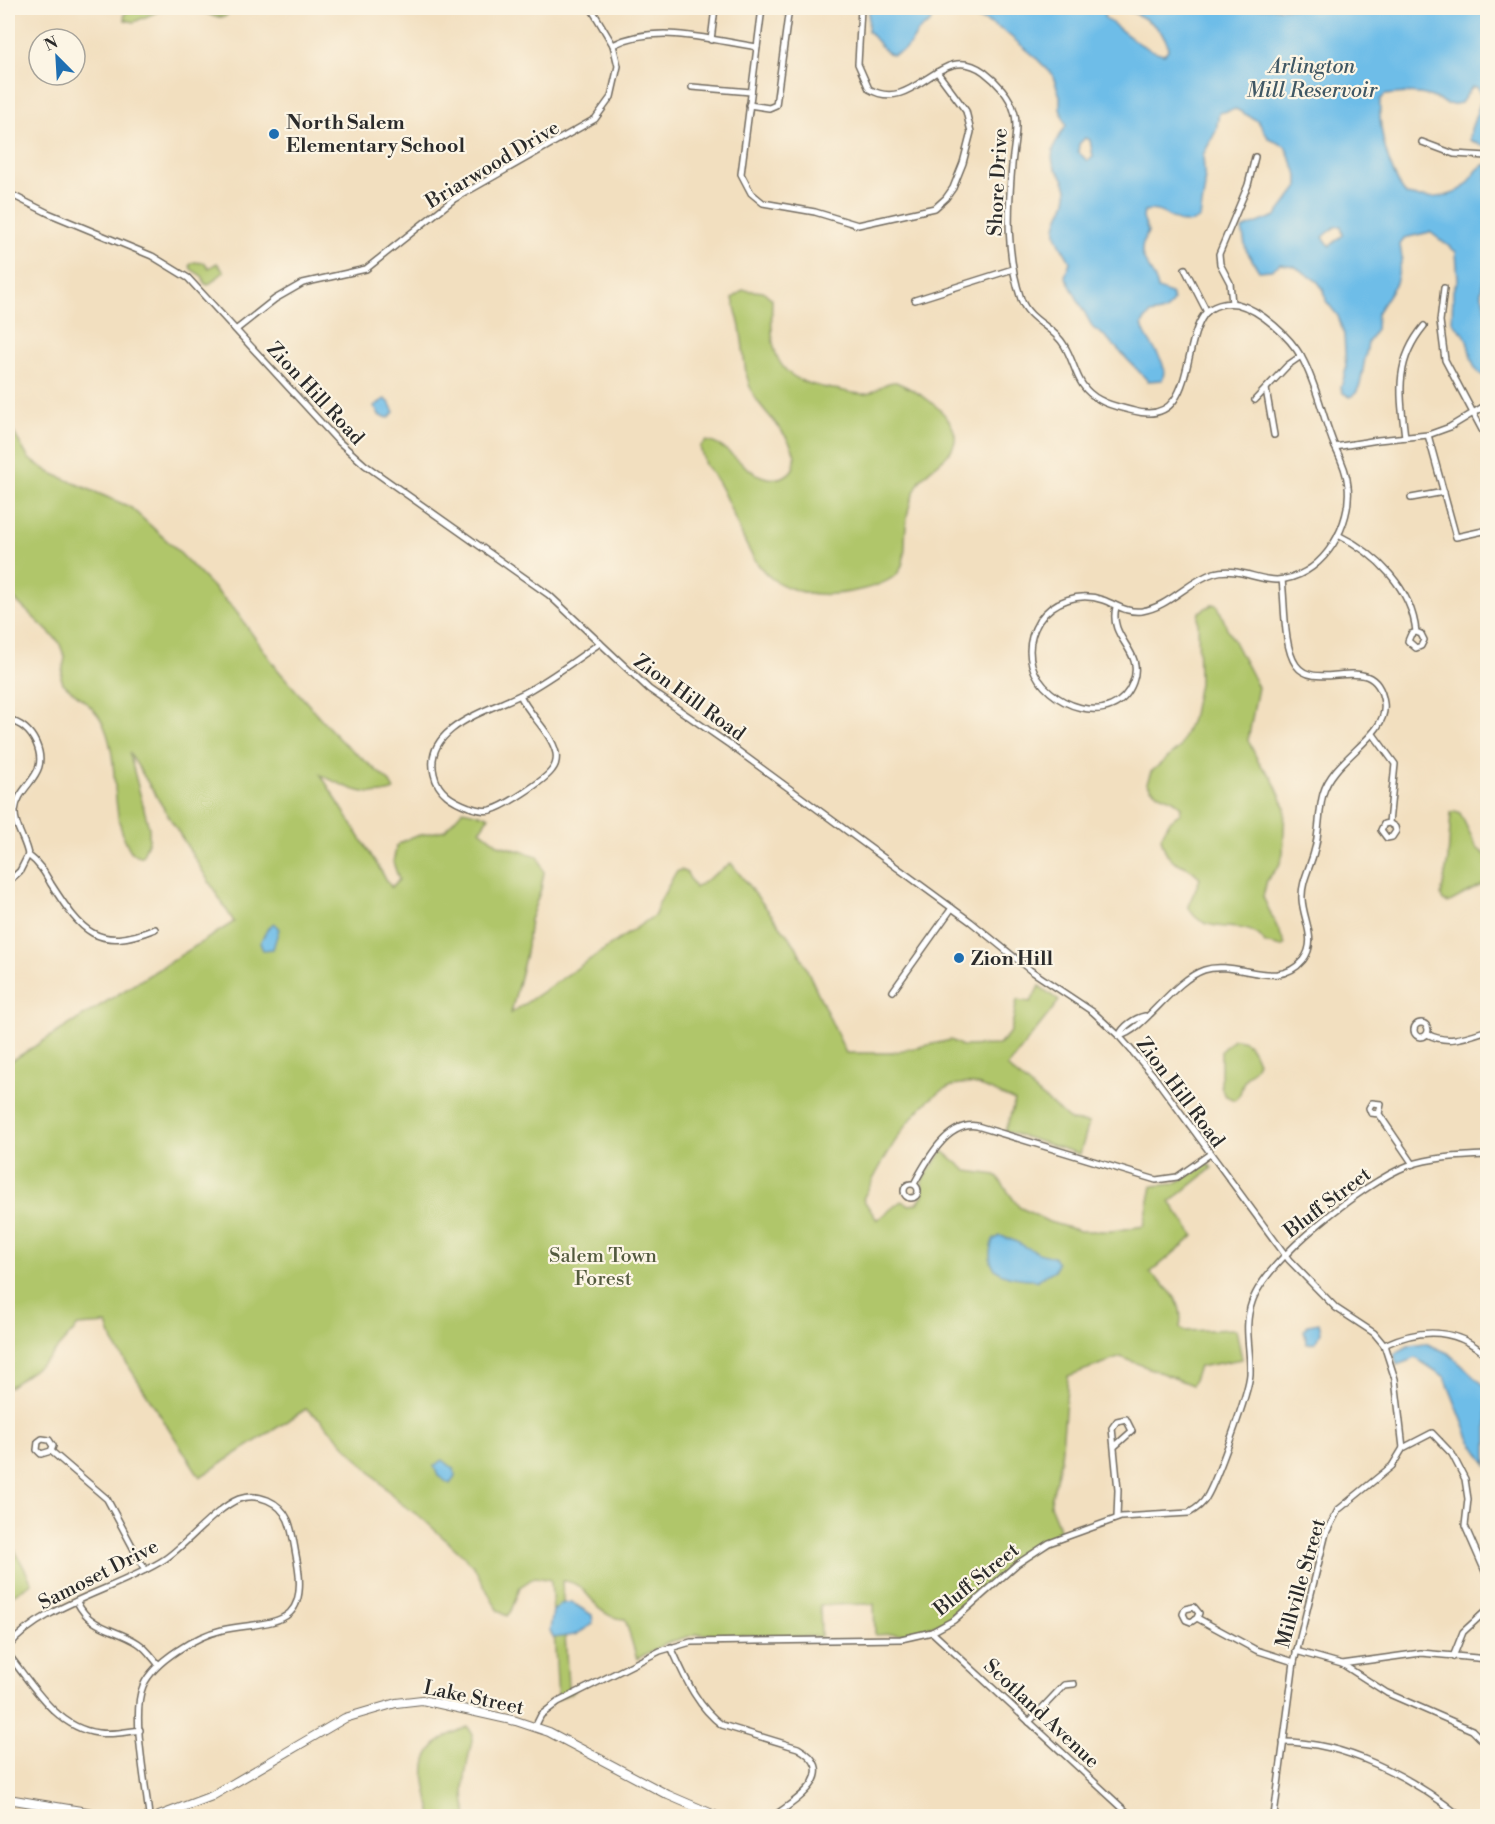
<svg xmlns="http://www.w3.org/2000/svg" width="1495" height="1824" viewBox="0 0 1495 1824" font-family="'Libre Bodoni',serif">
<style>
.green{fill:#b0c66b;stroke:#6e784b;stroke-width:1.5}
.water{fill:#6ebde8;stroke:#4c748a;stroke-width:1.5;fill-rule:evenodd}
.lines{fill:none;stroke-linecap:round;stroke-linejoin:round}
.street-casing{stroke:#716a5f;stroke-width:8}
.secondary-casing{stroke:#716a5f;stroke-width:10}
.street{stroke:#fff;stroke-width:5}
.secondary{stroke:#fff;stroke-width:8}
.poi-dot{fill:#1f6fb2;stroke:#fcf5e5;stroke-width:2}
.labels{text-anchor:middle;stroke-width:4.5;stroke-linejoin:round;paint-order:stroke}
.poi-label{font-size:20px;font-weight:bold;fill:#2b2b2b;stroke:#fcf5e5;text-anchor:start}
.street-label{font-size:20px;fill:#2b2b2b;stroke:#fcf5e5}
.park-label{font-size:20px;fill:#535a3e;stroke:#fcf5e5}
.water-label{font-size:21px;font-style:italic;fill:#3f5764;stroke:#fcf5e5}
</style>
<rect width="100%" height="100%" fill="#fcf5e5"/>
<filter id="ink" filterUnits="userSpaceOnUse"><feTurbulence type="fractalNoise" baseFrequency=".0167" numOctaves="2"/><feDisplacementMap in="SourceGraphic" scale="12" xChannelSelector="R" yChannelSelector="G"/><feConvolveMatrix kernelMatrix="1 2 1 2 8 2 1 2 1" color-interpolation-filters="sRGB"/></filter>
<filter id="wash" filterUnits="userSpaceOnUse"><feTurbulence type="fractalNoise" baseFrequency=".008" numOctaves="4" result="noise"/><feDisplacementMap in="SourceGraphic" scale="24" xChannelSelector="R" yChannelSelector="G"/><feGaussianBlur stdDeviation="1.35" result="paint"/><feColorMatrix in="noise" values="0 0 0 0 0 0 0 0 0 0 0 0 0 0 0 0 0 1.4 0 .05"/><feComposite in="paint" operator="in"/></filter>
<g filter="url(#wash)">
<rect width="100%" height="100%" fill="#f2dfbf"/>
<g class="green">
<path d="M129,8H166L134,22L125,20L124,15Z"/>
<path d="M195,8H231L233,11L224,17H215Z"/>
<path d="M194,262L205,263L209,268L217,263L224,272L208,285L204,283L203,277L191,269L190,265Z"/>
<path d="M743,290L764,292L772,299C770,354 773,380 833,389C843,390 856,395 866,394C877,392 884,381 896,382C917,391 950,410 955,435C958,457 926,467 918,484C911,497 907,513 906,527C904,541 907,555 901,568C892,588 837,596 817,594C802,593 783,587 771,578C739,553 733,494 705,465L700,447L706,441C731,445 743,473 768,478C780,480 794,475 795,461C797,441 764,413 754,396C743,375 745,356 741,334C740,322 735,310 733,298Z"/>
<path d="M8,423L29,459L51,473L130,507L174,547L235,610L278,670L339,739L389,781L394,790C368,800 344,786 321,775L391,887L399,880L393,862L397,845L411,837L445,830L463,810L489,816L480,830L499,845L538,856L544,872L541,889L530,920L526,953L511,1013L655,915L659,903L676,872L681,870L687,873L695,888L731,863L796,946L846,1053H891L951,1040L962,1046L999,1045L1011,1031L1017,1000L1031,1002L1039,986L1059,1001L1007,1067L1071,1121L1089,1123L1080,1154L1005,1131L1015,1101C1001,1096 986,1086 972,1084C923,1077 881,1164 863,1199L877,1220L901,1201L910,1205L918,1203L923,1195L922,1180L943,1151L967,1171L996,1175L1019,1207L1049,1222L1080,1231H1112L1144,1226L1152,1186L1174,1184L1209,1164L1212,1168L1170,1202L1194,1236L1150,1273C1169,1290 1185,1300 1180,1328L1184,1331L1236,1329L1242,1359L1199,1367L1192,1385L1121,1357L1068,1376L1061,1459L1050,1505L1062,1534L1022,1556L948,1620L913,1633L875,1635L874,1604L820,1605L821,1637L697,1634L666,1643L637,1659L625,1619C592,1619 591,1581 562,1581L568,1687L575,1691L558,1699L551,1580L535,1577L520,1587L511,1611L507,1616L498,1611L473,1565L423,1519L399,1502L320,1419L306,1409L200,1477L113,1342L107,1324L78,1326L48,1359L8,1388V1063L234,922L129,752L149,828V840L142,857L132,853C105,812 124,760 100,718C92,704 74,694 63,683L61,677L65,658L59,642L8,593Z"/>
<path d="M1213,604L1218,606L1227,628L1258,687L1248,740L1259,763L1272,778L1285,807L1283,854L1279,866L1267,880L1263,897L1285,944L1282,947L1265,943C1249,914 1204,942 1188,906L1200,879C1188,859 1167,871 1161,837L1169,822L1180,813L1181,807C1172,794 1158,800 1147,783L1151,772L1180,747L1193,714L1199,683L1198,619L1199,612Z"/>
<path d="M1455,811L1460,813L1477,848L1487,856V882L1448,903L1443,901L1441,896L1448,859L1451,812Z"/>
<path d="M1233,1039C1248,1038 1253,1049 1258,1062C1255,1070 1250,1072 1246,1078C1240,1086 1243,1095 1234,1100L1224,1095L1221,1086V1051Z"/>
<path d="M8,1537L32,1583L8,1598Z"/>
<path d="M468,1727L473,1735C468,1760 459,1792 468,1816H432C421,1768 415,1746 468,1727Z"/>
</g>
<g class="water">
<path d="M869,8L892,11L896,8H1106L1104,17C1123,31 1142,50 1164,54L1168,50C1168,29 1140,15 1123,8H1487V145H1480L1470,140L1471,129L1482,98L1477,87H1472L1461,103C1441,107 1444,100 1429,96C1415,92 1399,93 1385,95L1380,100C1378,131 1388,170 1406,195C1425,199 1454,200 1468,183C1474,176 1477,166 1487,164V261L1481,292L1487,312V377C1469,373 1472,350 1465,336C1462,331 1456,327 1452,321L1453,290L1458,280L1456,252L1430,232L1404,238L1400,245L1402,258L1396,283L1377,313L1376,329L1368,343L1360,385L1356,393L1350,397L1343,393L1341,388L1346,369L1344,335L1338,316L1326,301L1324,290L1317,281L1294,266L1280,264L1271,270L1259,271L1246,250L1242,229L1276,216L1298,187V176L1285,146L1269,139L1258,121L1236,109L1219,113L1216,131L1203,155L1205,186L1200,218C1178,234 1167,205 1144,211L1143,218L1148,232C1132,262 1152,261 1158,289L1171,294L1174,300L1166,311L1150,314L1142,324C1145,345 1171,359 1162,380L1148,381L1106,337L1093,328L1065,276L1070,262C1066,253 1057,242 1056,233C1054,217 1069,206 1067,189C1065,180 1061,175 1056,169C1046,155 1058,138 1066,126L1060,109V96L1052,74L1033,55L1004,31L984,20L935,10L930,23C909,32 919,47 892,55L886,52L868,31ZM1085,138L1090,140L1093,157L1088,161L1078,152L1079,144ZM1341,226L1343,235L1330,246L1323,237L1335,227Z"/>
<path d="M385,399L389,402L394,412L389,418L380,416L374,406Z"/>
<path d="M274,923L279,929L273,949L263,950L260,943L268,928Z"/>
<path d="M1000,1236C1020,1240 1034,1256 1054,1256L1057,1263L1055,1270L1036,1281L1032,1279C1007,1278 981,1274 993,1240Z"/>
<path d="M1319,1323L1321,1332L1315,1343L1307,1344L1304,1330L1308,1325Z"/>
<path d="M1425,1343L1448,1353L1487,1388V1465L1469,1438L1445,1377L1416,1358L1397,1365L1394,1354L1410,1345Z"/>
<path d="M443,1460L454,1469L455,1477L450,1484L438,1476L434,1466Z"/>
<path d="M571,1602L592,1615L593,1624L575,1635L553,1638L550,1630L553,1611L561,1604Z"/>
</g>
</g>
<g filter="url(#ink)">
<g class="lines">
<g class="street-casing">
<g id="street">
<path d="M762,8L741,174L751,193L763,203L815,212L858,225L935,208L946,198L953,188L963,163L971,132L966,111L937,72"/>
<path d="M861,8L858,64L869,89C915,116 940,39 984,72C996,81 1010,96 1014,111C1019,126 1013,149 1012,165C1008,212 1006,255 1021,299C1029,321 1053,326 1064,345C1077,366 1075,387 1100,400C1110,406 1123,408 1134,411C1195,427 1181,346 1204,315C1211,305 1226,302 1237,304C1261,310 1290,337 1302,358C1317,385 1323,419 1335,447L1378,440L1428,435L1450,427L1488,404"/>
<path d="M711,40L715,8"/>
<path d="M613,45C656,23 711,40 757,47"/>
<path d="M692,87L751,92"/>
<path d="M749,105L769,108L776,105L789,8"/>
<path d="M1422,142L1454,154L1488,156"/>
<path d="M8,193L48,213L152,256L188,278L337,440L365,465L549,595L649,689L730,745L971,922L1030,970L1093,1012L1119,1036L1153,1075L1289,1260L1336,1308L1374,1333L1384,1345L1395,1379L1403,1448L1392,1466L1338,1510L1326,1533L1294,1662L1274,1816"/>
<path d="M1185,269L1207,312"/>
<path d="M1444,288L1440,321L1445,360L1488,441"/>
<path d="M915,300L1013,269"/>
<path d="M1232,303L1230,283L1220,264L1219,254L1248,185L1255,157"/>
<path d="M237,329L275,299L303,283L366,269L454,199L595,119L611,97L618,66L613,45L591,8"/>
<path d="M1266,389L1274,435"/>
<path d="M1255,400L1288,365L1301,356"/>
<path d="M1428,435L1456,537L1488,530"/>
<path d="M1405,437C1400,394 1394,362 1424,326"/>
<path d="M1411,498L1444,492"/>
<path d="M1338,535C1376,553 1412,589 1416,632L1411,634L1408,641L1416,648L1421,646L1424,640L1421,634L1416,632"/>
<path d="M1116,607C1108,640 1145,650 1133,682C1115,731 1044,707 1032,665C1028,650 1031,634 1039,621C1053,600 1080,592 1103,600C1117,605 1126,613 1142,611C1169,607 1188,581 1214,573C1240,566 1262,584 1285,579C1325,572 1352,524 1348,486C1347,472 1341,459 1335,447"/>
<path d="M520,695C529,715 551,732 556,753C557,759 556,765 552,770C544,781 504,807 491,810C484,812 476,809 469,807C453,801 438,793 434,774C422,724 497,709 528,691C553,677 576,660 600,643"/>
<path d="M8,720C21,723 30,730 36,743C51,777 18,783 15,811C14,827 26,840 28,855L20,871L8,882"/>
<path d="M1373,734L1395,764L1389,823L1384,824L1381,830L1387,838L1392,837L1396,831L1395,827L1389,823"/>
<path d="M28,855C39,863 45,873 51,884C82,932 97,952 155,929"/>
<path d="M893,991L952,908"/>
<circle cx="1421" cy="1030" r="7"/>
<path d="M1427,1034C1448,1045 1466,1037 1488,1030"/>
<path d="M1119,1036C1144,1031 1172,981 1204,970C1236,959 1277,992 1303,960C1318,941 1303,920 1302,899C1301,882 1310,868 1314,852C1320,833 1318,813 1323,794C1333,757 1389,736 1384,703C1376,647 1317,695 1296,665C1283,647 1285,602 1282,580"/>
<path d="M1119,1036C1123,1026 1135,1018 1145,1016"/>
<path d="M1379,1114L1371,1113L1369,1108L1372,1103L1381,1104L1379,1114L1413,1164"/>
<circle cx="911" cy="1191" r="7"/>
<path d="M914,1184C926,1162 947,1121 977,1126L1156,1180L1177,1177L1210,1154"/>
<path d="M1384,1345C1420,1328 1457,1327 1488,1357"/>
<path d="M1114,1447L1132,1431L1126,1419L1117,1421L1112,1428L1118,1490L1117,1518"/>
<path d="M1403,1448L1432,1433L1452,1454L1465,1479L1468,1499L1465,1526L1487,1576"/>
<path d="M51,1451L41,1454L37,1450L38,1442L42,1439L49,1440L53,1446L51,1451L107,1499L145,1570"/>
<path d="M77,1602C91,1630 115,1628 138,1643C146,1648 152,1657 158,1664"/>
<path d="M1197,1618L1191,1622L1186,1620L1183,1614L1185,1609L1194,1607L1199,1613L1197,1618L1256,1650L1294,1662"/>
<path d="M932,1632L1131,1816"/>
<path d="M8,1647C41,1605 119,1589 165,1559C187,1544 216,1508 239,1499C258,1492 280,1502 288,1520C293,1532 294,1546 297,1560C310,1630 272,1620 222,1630C196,1636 154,1661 143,1686C131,1714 146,1784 149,1816"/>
<path d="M671,1647C684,1675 696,1706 722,1725L798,1748C842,1773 796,1800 774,1816"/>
<path d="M1296,1651L1342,1664L1421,1653L1488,1659"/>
<path d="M8,1654C32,1684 56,1728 98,1733C111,1735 126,1732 140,1730"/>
<path d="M1453,1657L1463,1632L1488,1609"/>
<path d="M1342,1664L1387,1693L1472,1730L1480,1738"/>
<path d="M1029,1722L1064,1685L1074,1684"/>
<path d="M535,1727L541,1715L558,1702L660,1651L691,1642L901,1639L932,1632L954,1620L1017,1564L1049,1543L1121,1517L1189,1513C1196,1509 1202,1505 1206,1498C1216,1482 1249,1392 1250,1374C1251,1349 1243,1326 1252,1302C1266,1259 1365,1182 1407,1166C1432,1157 1461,1156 1488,1155"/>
<path d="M1283,1742C1345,1742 1412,1777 1460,1816"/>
</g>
</g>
<g class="secondary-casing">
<g id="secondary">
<path d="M8,1799L111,1816"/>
<path d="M159,1816L212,1796L345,1718L396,1703L422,1700L516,1721L549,1732L668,1795L717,1816"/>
</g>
</g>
<use href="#street" class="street"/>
<use href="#secondary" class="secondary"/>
</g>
</g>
<g class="poi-dot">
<circle cx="274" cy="134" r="6"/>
<circle cx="959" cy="958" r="6"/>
</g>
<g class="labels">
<g class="poi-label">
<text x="286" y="129">North Salem<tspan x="286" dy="23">Elementary School</tspan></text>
<text x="971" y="965">Zion Hill</text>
</g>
<g class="street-label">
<text transform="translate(492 164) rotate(-31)" y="7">Briarwood Drive</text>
<text transform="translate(997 182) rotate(-87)" y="7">Shore Drive</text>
<text transform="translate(316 393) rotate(47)" y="7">Zion Hill Road</text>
<text transform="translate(690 697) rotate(36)" y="7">Zion Hill Road</text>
<text transform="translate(1181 1092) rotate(53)" y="7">Zion Hill Road</text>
<text transform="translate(1327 1202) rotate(-37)" y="7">Bluff Street</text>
<text transform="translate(98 1574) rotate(-27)" y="7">Samoset Drive</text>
<text transform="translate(976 1579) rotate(-39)" y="7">Bluff Street</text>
<text transform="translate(1300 1583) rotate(-74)" y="7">Millville Street</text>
<text transform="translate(474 1697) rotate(12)" y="7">Lake Street</text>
<text transform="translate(1042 1713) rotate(43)" y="7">Scotland Avenue</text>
</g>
<g class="park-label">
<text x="603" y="1262">Salem Town<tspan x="603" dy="23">Forest</tspan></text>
</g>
<g class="water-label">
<text x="1312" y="73">Arlington<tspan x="1312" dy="24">Mill Reservoir</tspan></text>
</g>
</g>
<rect width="1495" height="1824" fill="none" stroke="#fcf5e5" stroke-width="30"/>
<g transform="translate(57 57) rotate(336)"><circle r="28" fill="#fcf5e5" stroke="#a8a49b" stroke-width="1.5"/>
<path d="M0-4.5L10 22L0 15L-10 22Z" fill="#1f6fb2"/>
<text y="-9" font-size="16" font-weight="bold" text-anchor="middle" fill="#2b2b2b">N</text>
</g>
</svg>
